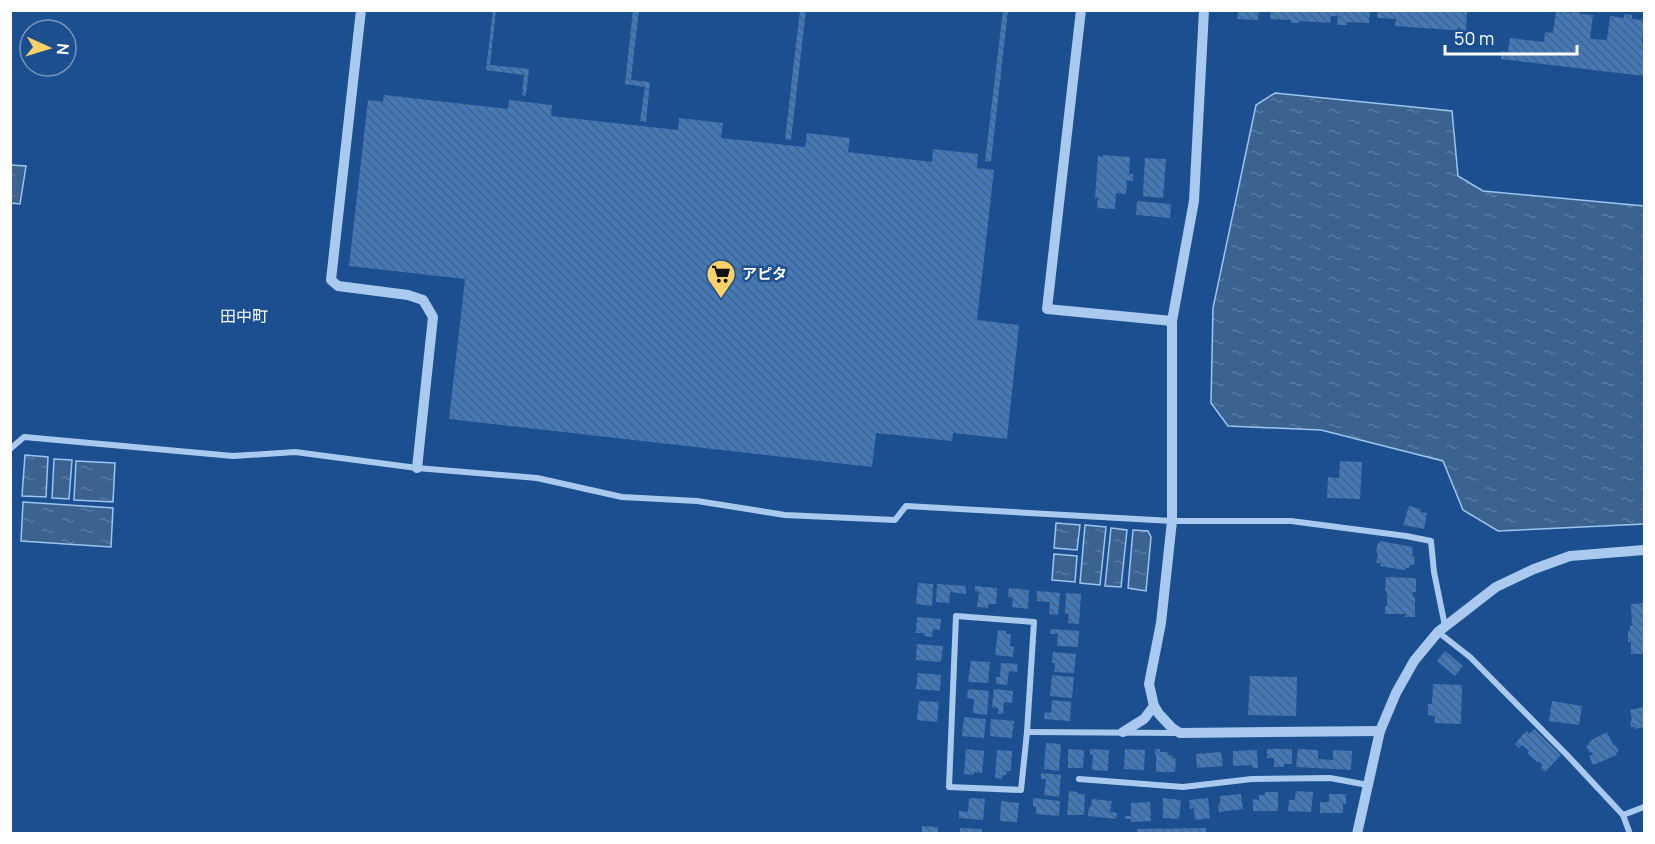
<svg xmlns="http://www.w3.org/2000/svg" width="1655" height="844" viewBox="0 0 1655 844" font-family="Manrope,'Noto Sans JP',sans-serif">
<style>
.water{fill:url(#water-ripples);stroke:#9cc4f0;stroke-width:1.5}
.building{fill:url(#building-back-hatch)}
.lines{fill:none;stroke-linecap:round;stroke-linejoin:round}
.minor{stroke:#a9c9ee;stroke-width:6}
.tertiary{stroke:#a9c9ee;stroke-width:10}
.labels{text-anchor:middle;stroke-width:5;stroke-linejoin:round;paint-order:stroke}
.poi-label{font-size:15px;font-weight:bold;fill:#fff;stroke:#1b4f8f;text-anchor:start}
.neighbourhood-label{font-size:16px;fill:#fff;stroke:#1b4f8f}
</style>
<defs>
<pattern id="water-ripples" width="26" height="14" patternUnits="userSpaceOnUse" patternTransform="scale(1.5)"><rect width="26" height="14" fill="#3c6290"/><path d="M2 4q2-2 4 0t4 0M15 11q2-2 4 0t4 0" fill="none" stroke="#597aa1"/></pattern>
<pattern id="building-back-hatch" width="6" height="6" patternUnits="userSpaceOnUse" patternTransform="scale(1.5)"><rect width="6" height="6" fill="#4478b7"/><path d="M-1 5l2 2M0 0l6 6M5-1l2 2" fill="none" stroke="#486282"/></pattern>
</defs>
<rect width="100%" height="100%" fill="#1b4f8f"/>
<g class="water">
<path d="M1275,93L1452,111L1458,176L1483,191L1644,206V524L1498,531L1463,510L1443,461L1321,430L1228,426L1211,403L1213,308L1256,105Z"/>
<path d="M10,165L26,166L20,204L11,203Z"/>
<path d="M25,455L48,457L46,497L22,496Z"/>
<path d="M54,459L72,460L69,499L52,498Z"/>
<path d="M76,461L115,463L113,502L74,500Z"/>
<path d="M23,502L113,508L111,547L21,541Z"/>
<path d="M1056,523L1080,525L1077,550L1054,548Z"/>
<path d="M1085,525L1106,527L1100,585L1080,583Z"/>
<path d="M1111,528L1127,530L1121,587L1105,586Z"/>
<path d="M1133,530L1148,531L1151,537L1146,591L1128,588Z"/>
<path d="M1054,554L1077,556L1075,582L1052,580Z"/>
</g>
<g class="building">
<path d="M493,10H496L490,65L529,69L526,96L522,95L524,75L486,70Z"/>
<path d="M633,10H639L631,80L650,82L646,122L640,121L645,87L625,84Z"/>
<path d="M800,10H806L791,140L785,139Z"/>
<path d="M1003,10H1008L991,162L985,161Z"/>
<path d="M1238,10H1259L1258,20L1237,19Z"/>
<path d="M1271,10H1370L1369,23L1347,22V25H1337L1338,16H1331L1330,23L1300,21L1299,23H1291V20L1270,19Z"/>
<path d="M1378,10H1467L1466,31L1395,26L1396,19L1377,18Z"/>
<path d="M1572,10H1580V14L1593,15L1590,39L1607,40L1610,16L1624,18V14L1632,15V19L1644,20L1642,44H1644V76L1501,59V51L1508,52L1510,38L1544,42L1545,32L1553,33L1556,11L1572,13Z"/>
<path d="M384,95L508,109L509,100L552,105L551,116L678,130L679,118L723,123L721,138L805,147L807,133L850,138L848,152L932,162L933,149L978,154L977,168L994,170L977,320L1019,325L1007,439L953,433L952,441L876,433L872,467L449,419L465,279L349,266L368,100L383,102Z"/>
<path d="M1103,155L1130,157L1129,174H1133V181L1127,180L1126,194L1116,193L1115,209L1097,208L1098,198H1095L1098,156L1103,157Z"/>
<path d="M1145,158L1166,159L1163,198L1143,196Z"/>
<path d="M1137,201L1171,204L1170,218L1136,215Z"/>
<path d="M1340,461L1362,462L1360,499L1327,498L1328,477L1339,478Z"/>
<path d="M1409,506L1421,509L1420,512L1427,513L1424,529L1403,525Z"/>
<path d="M1380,541L1413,547L1412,555L1415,558L1414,565H1410L1409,568H1406L1405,570L1380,566L1381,563H1376L1378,554L1376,550L1378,543H1380Z"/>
<path d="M1386,577L1416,578V592H1413V597H1415V617H1405L1406,614H1385V606H1387V591H1385Z"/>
<path d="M918,583L933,584L932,606L916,604Z"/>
<path d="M937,584L966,586V594L950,592L949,603L936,602Z"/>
<path d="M975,586L997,588L996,604H988V608L977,607L979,592L975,591Z"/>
<path d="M1009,588L1029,590L1028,609L1012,607L1013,598L1008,597Z"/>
<path d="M1037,591L1060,593L1058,615L1049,614L1050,602L1037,601Z"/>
<path d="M1066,593L1081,594L1079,624L1068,623L1069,614L1065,613Z"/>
<path d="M1644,603V654H1631V642H1628V631H1630V626H1632L1631,604Z"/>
<path d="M917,617L941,619L940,630L933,629L932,637L924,636L925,633H916Z"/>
<path d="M1051,629L1079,631L1078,647L1057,646L1058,634H1050Z"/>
<path d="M998,630L1006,631V634H1011L1010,646L1014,647L1013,657L995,655Z"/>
<path d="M917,644L943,646L941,662L916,660Z"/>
<path d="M1445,651L1463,666L1455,676L1437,661Z"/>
<path d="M1053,652L1076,654L1074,673L1054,672L1055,663H1052Z"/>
<path d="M971,661L990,662L988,683L968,682Z"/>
<path d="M1001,663L1018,664L1017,672L1009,671L1007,685L996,684V677H1000Z"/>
<path d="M918,673L941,675L940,691L916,689Z"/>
<path d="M1052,675L1074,677L1072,698L1050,696Z"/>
<path d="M1250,676L1297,677L1296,716L1248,715Z"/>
<path d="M1433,684L1462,685L1461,724L1435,723V716L1428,715V704H1432Z"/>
<path d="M968,689L989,691L987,715L973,713L974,699L967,698Z"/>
<path d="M994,689L1013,691L1012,703L1004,702L1003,714H998V708L992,707Z"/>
<path d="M1052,700L1071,702L1070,721L1044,719L1045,712L1051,713Z"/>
<path d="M919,701L939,702L937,722L917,720Z"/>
<path d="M1552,701L1582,706L1579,725L1549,721Z"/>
<path d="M1643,707L1644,727L1634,729V727H1631L1630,721L1632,720L1630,710Z"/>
<path d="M964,717L986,719L984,738L962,736Z"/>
<path d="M991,719L1014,721L1012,738L990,736Z"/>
<path d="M1534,729L1561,755L1545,772L1540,768L1543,765L1539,761L1538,763L1527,753L1529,751L1522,745L1519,748L1515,744L1526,731L1529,734Z"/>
<path d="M1607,732L1614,746L1615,745L1619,751L1616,753L1617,755L1593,765L1589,756L1593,754L1592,752L1590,753L1586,746L1589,745L1588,743L1591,741V740Z"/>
<path d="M1046,743L1061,744L1059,771L1044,769Z"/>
<path d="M966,749L984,751L982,773L974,772V775L964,774Z"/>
<path d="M1068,749L1084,750L1083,768H1068Z"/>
<path d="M1090,749L1109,750L1108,771L1092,770L1093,755L1090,754Z"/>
<path d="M1125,749L1145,750L1144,770L1124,769Z"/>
<path d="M1155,749H1160V752H1168V755L1173,756V758L1176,759L1175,772H1156V754H1155Z"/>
<path d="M1267,749H1292V764H1284V767H1274V758H1267Z"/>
<path d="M1298,749L1318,750V759L1333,760V750L1352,751L1351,770L1296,767Z"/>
<path d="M997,750L1012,751L1011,771H1007L1006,775H1003L1002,779L995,778Z"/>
<path d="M1257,750L1258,768H1252V765L1233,766V751Z"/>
<path d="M1221,752L1223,766L1197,768L1196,754Z"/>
<path d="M1041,773L1061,775L1059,797L1044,795L1046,779H1041Z"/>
<path d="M1069,791L1078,792L1077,794H1085L1084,815H1067Z"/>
<path d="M1296,791L1313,792L1311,812L1288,811L1289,800H1295Z"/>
<path d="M1265,792H1278V811H1253V799L1259,800V795H1265Z"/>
<path d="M1241,794L1243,809L1219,812L1218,804H1220V796Z"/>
<path d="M1329,794H1346V804H1343V813H1320V802H1329Z"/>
<path d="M969,798L985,799L983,820L959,818V811L968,812Z"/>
<path d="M1033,798L1060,801L1059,816L1036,814V807L1033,806Z"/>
<path d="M1163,798L1181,800L1179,819L1163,818Z"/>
<path d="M1208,798L1210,818L1195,820L1194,808L1190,809L1189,800Z"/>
<path d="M1092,799L1112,801L1110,812L1117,813L1116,819L1088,816L1089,807H1091Z"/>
<path d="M1001,801L1019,803L1017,822L1000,821Z"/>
<path d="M1150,802L1151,821L1131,822V819H1125V816H1131V803Z"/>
<path d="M922,826L938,827V834H922Z"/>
<path d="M960,828L982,829V834H960Z"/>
<path d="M1206,828V834H1137V829Z"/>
</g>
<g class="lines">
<g class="minor">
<path d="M10,449L24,437L233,456L295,452L417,468L537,478L622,497L697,501L785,515L895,520L906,506L1172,521H1291L1406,536L1431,541L1434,572L1445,626"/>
<path d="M956,616L1034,622L1027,732L1021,790L949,787Z"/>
<path d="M1438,632L1470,657L1567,755L1623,815L1630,834"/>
<path d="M1027,732L1176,733"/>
<path d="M1079,779L1183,787L1252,779L1330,778L1368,785"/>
<path d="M1623,815L1644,807"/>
</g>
<g class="tertiary">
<path d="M361,10L331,280L338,286L408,295L423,300L433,317L417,468"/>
<path d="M1081,10L1047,309L1172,321"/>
<path d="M1204,10L1194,201L1172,321V521L1161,623L1149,684L1154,706L1159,714L1172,728L1180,733L1380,731"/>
<path d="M1123,732L1144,719L1154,706"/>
<path d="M1357,834L1380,731L1396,693L1414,661L1438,632L1496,587L1534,569L1570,556L1644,550"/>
</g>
</g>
<defs>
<g id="supermarket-pin" transform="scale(1.5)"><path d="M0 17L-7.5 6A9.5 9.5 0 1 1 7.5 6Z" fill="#ffd166" stroke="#1b4f8f"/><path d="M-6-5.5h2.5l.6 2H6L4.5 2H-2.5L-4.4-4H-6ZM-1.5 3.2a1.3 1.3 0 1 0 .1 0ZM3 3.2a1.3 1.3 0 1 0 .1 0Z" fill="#111"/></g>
</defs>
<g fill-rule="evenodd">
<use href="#supermarket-pin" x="721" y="274"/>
</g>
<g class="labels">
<g class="poi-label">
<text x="742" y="279">アピタ</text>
</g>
<g class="neighbourhood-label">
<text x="244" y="322">田中町</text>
</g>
</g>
<rect width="1655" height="844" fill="none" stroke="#ffffff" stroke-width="24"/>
<g transform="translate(48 48) rotate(94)"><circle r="28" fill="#1b4f8f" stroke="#7695bc" stroke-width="1.5"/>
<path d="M0-4.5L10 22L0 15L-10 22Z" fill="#ffd166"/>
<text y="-9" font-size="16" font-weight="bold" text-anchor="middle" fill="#ffffff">N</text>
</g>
<path d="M1445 45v9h132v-9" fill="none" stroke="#ffffff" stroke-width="3"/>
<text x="1454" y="45" font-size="18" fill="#ffffff" stroke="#1b4f8f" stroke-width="4.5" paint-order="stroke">50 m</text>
</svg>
